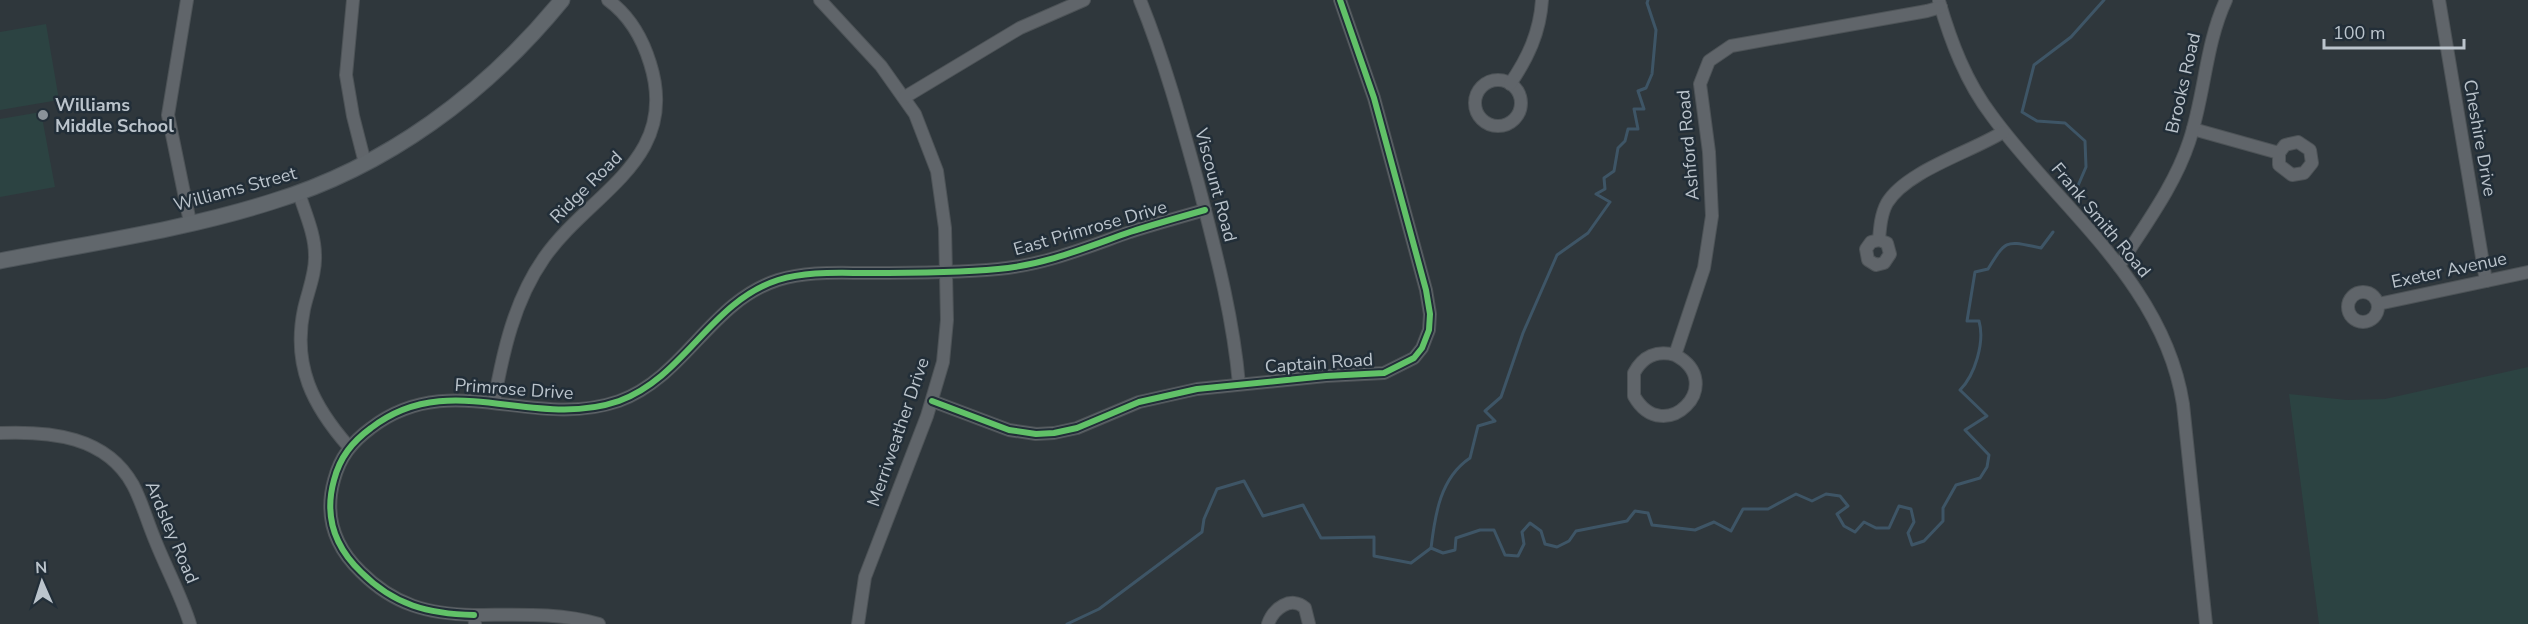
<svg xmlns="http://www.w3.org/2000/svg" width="2528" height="624" viewBox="0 0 2528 624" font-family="'Nunito Sans',sans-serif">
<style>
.green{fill:#2c4342}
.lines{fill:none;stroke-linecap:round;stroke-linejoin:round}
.stream{stroke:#3e5566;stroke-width:3}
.minor-casing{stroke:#4d5357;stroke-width:14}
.major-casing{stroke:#4d5459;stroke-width:17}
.minor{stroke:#60656a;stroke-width:12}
.major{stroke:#61676c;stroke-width:15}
.cycleway-casing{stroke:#222e38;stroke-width:10}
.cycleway{stroke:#61c268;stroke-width:6}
.poi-dot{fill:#8a939a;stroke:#222e38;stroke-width:2}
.labels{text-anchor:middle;stroke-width:5;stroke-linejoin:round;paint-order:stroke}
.street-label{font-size:18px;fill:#bbc4cc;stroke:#222e38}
.poi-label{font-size:18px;font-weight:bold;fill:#bbc4cc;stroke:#222e38;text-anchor:start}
</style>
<rect width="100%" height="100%" fill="#2f373c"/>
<g class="green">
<path d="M46,24L59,100L0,110V32Z"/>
<path d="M41,112L55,187L0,197V119Z"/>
<path d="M2528,367V624H2319L2289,394L2347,400L2385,399Z"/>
</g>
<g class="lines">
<g class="stream">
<path d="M2077,188L2086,167L2085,141L2065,123L2037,121L2022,112L2034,65L2071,37L2104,0"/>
<path d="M1431,548C1435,515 1440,478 1470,458L1478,426L1495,421L1485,411L1501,397L1523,333L1557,255L1588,233L1610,202L1596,194L1605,189L1604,178L1614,171L1618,148L1625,141L1628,129H1638L1634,109H1644L1638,91L1646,88L1652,74L1656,30L1647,3L1648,0"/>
<path d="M1067,624L1099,609L1202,532L1204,519L1217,489L1244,481L1263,516L1303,505L1321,538L1374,537V556L1411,563L1431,548L1443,553L1455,550L1456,538L1480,530H1494L1505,555L1518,556L1524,544L1522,532L1530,523L1541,531L1545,544L1557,547L1569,541L1576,531L1627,521L1635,511L1648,513L1652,525L1695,530L1714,522L1731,531L1743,509H1768L1796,494L1812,501L1826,494L1840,496L1848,506L1837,514L1844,526L1855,532L1864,522L1876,528H1889L1899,506L1911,509L1914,522L1908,533L1912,545L1924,541L1943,521V508L1956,485L1980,478L1987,467L1989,455L1965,430L1987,416L1960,390C1975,375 1985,342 1979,321H1967L1975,272L1988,269C2007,238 2006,241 2041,248L2053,232"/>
</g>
<g class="minor-casing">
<g id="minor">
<path d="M187,0L168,115L190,222"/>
<path d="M353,0L346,75L353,116L365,163"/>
<path d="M820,0L881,66L915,114L937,171L945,228L947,320L943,362L927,416L865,577L858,624"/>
<path d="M1140,0C1164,59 1181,121 1198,183C1215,249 1233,315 1239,384"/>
<path d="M2439,0L2486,281"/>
<path d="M1939,1C1951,42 1966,82 1992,116C2060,209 2164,283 2183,404L2206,624"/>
<circle cx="1498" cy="103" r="23"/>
<path d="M1510,84C1528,58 1540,32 1542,0"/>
<path d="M905,97L1020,28L1084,0"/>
<path d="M2193,129L2279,153L2285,145L2298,142L2310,150L2312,163L2304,173L2292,175L2279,165V153"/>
<path d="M299,193C305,213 315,234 315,255C316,273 308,291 304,309C292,366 313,406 349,447"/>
<path d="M1879,240L1871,242L1866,249L1868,260L1876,265L1884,263L1890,254L1887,243L1879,240C1880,227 1881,214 1887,203C1906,171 1971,152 2003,132"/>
<path d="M2119,266C2144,226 2174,187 2189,142C2205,95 2205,45 2226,0"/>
<circle cx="2363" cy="307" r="15"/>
<path d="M2378,304L2528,272"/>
<path d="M1675,355C1729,383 1664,449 1634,396V373C1643,356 1657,350 1675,355L1704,268L1712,216L1709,152L1700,84L1709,61L1731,46L1927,11L1941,7"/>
<path d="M932,401L1009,430L1036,434L1054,433L1077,428L1139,402L1197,389L1326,376L1384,373L1414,358L1422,348L1429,330L1430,314L1426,290L1374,98L1340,0"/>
<path d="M494,402C503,352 514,301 544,258C590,192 681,160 650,63C642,37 630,16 608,0"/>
<path d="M0,433C50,431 106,436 133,485C142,502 147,521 155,540C166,568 181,595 190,624"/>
<path d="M474,615C428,614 394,605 361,572C335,547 324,516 334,480C340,457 352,442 371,428C450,367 532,431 619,401C685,377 710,302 778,280C807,271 837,273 867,273C911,273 955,273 998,269C1045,265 1087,247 1130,232C1155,224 1180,217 1205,210"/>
<path d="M475,624L474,615C515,615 559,612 599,624"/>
<path d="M1268,624C1273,609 1291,595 1305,608L1309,624"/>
</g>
</g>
<g class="major-casing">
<path id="major" d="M0,261C90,243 183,230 271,202C387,167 486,93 562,0"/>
</g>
<use href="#minor" class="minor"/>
<use href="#major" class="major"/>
<g class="cycleway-casing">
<g id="cycleway">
<path d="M932,401L1009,430L1036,434L1054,433L1077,428L1139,402L1197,389L1326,376L1384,373L1414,358L1422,348L1429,330L1430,314L1426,290L1374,98L1340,0"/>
<path d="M474,615C428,614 394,605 361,572C335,547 324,516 334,480C340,457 352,442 371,428C450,367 532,431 619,401C685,377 710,302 778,280C807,271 837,273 867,273C911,273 955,273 998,269C1045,265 1087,247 1130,232C1155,224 1180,217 1205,210"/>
</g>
</g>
<use href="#cycleway" class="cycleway"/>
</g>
<circle class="poi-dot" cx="43" cy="115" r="6"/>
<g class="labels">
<g class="street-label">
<text transform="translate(2183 83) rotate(-77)" y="6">Brooks Road</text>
<text transform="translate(2480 138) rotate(80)" y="6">Cheshire Drive</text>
<text transform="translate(1688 145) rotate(-95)" y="6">Ashford Road</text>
<text transform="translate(1216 185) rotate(75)" y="6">Viscount Road</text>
<text transform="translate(586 187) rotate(-45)" y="6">Ridge Road</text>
<text transform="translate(235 189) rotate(-15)" y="6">Williams Street</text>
<text transform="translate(2101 220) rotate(50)" y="6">Frank Smith Road</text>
<text transform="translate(1090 228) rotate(-16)" y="6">East Primrose Drive</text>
<text transform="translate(2449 270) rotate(-12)" y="6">Exeter Avenue</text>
<text transform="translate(1319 363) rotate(-4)" y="6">Captain Road</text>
<text transform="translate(514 389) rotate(4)" y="6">Primrose Drive</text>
<text transform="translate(898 432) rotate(-71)" y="6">Merriweather Drive</text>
<text transform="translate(172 532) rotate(67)" y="6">Ardsley Road</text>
</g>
<g class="poi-label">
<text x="55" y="111">Williams<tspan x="55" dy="21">Middle School</tspan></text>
</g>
</g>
<g transform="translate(42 582) rotate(357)" stroke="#222e38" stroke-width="4.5" paint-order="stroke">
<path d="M0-4.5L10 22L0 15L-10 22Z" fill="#bbc4cc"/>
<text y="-9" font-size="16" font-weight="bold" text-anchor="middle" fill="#bbc4cc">N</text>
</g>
<path d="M2324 39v9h140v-9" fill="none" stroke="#bbc4cc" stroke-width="3"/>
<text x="2333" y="39" font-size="18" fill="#bbc4cc" stroke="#222e38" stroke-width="4.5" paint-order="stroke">100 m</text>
</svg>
